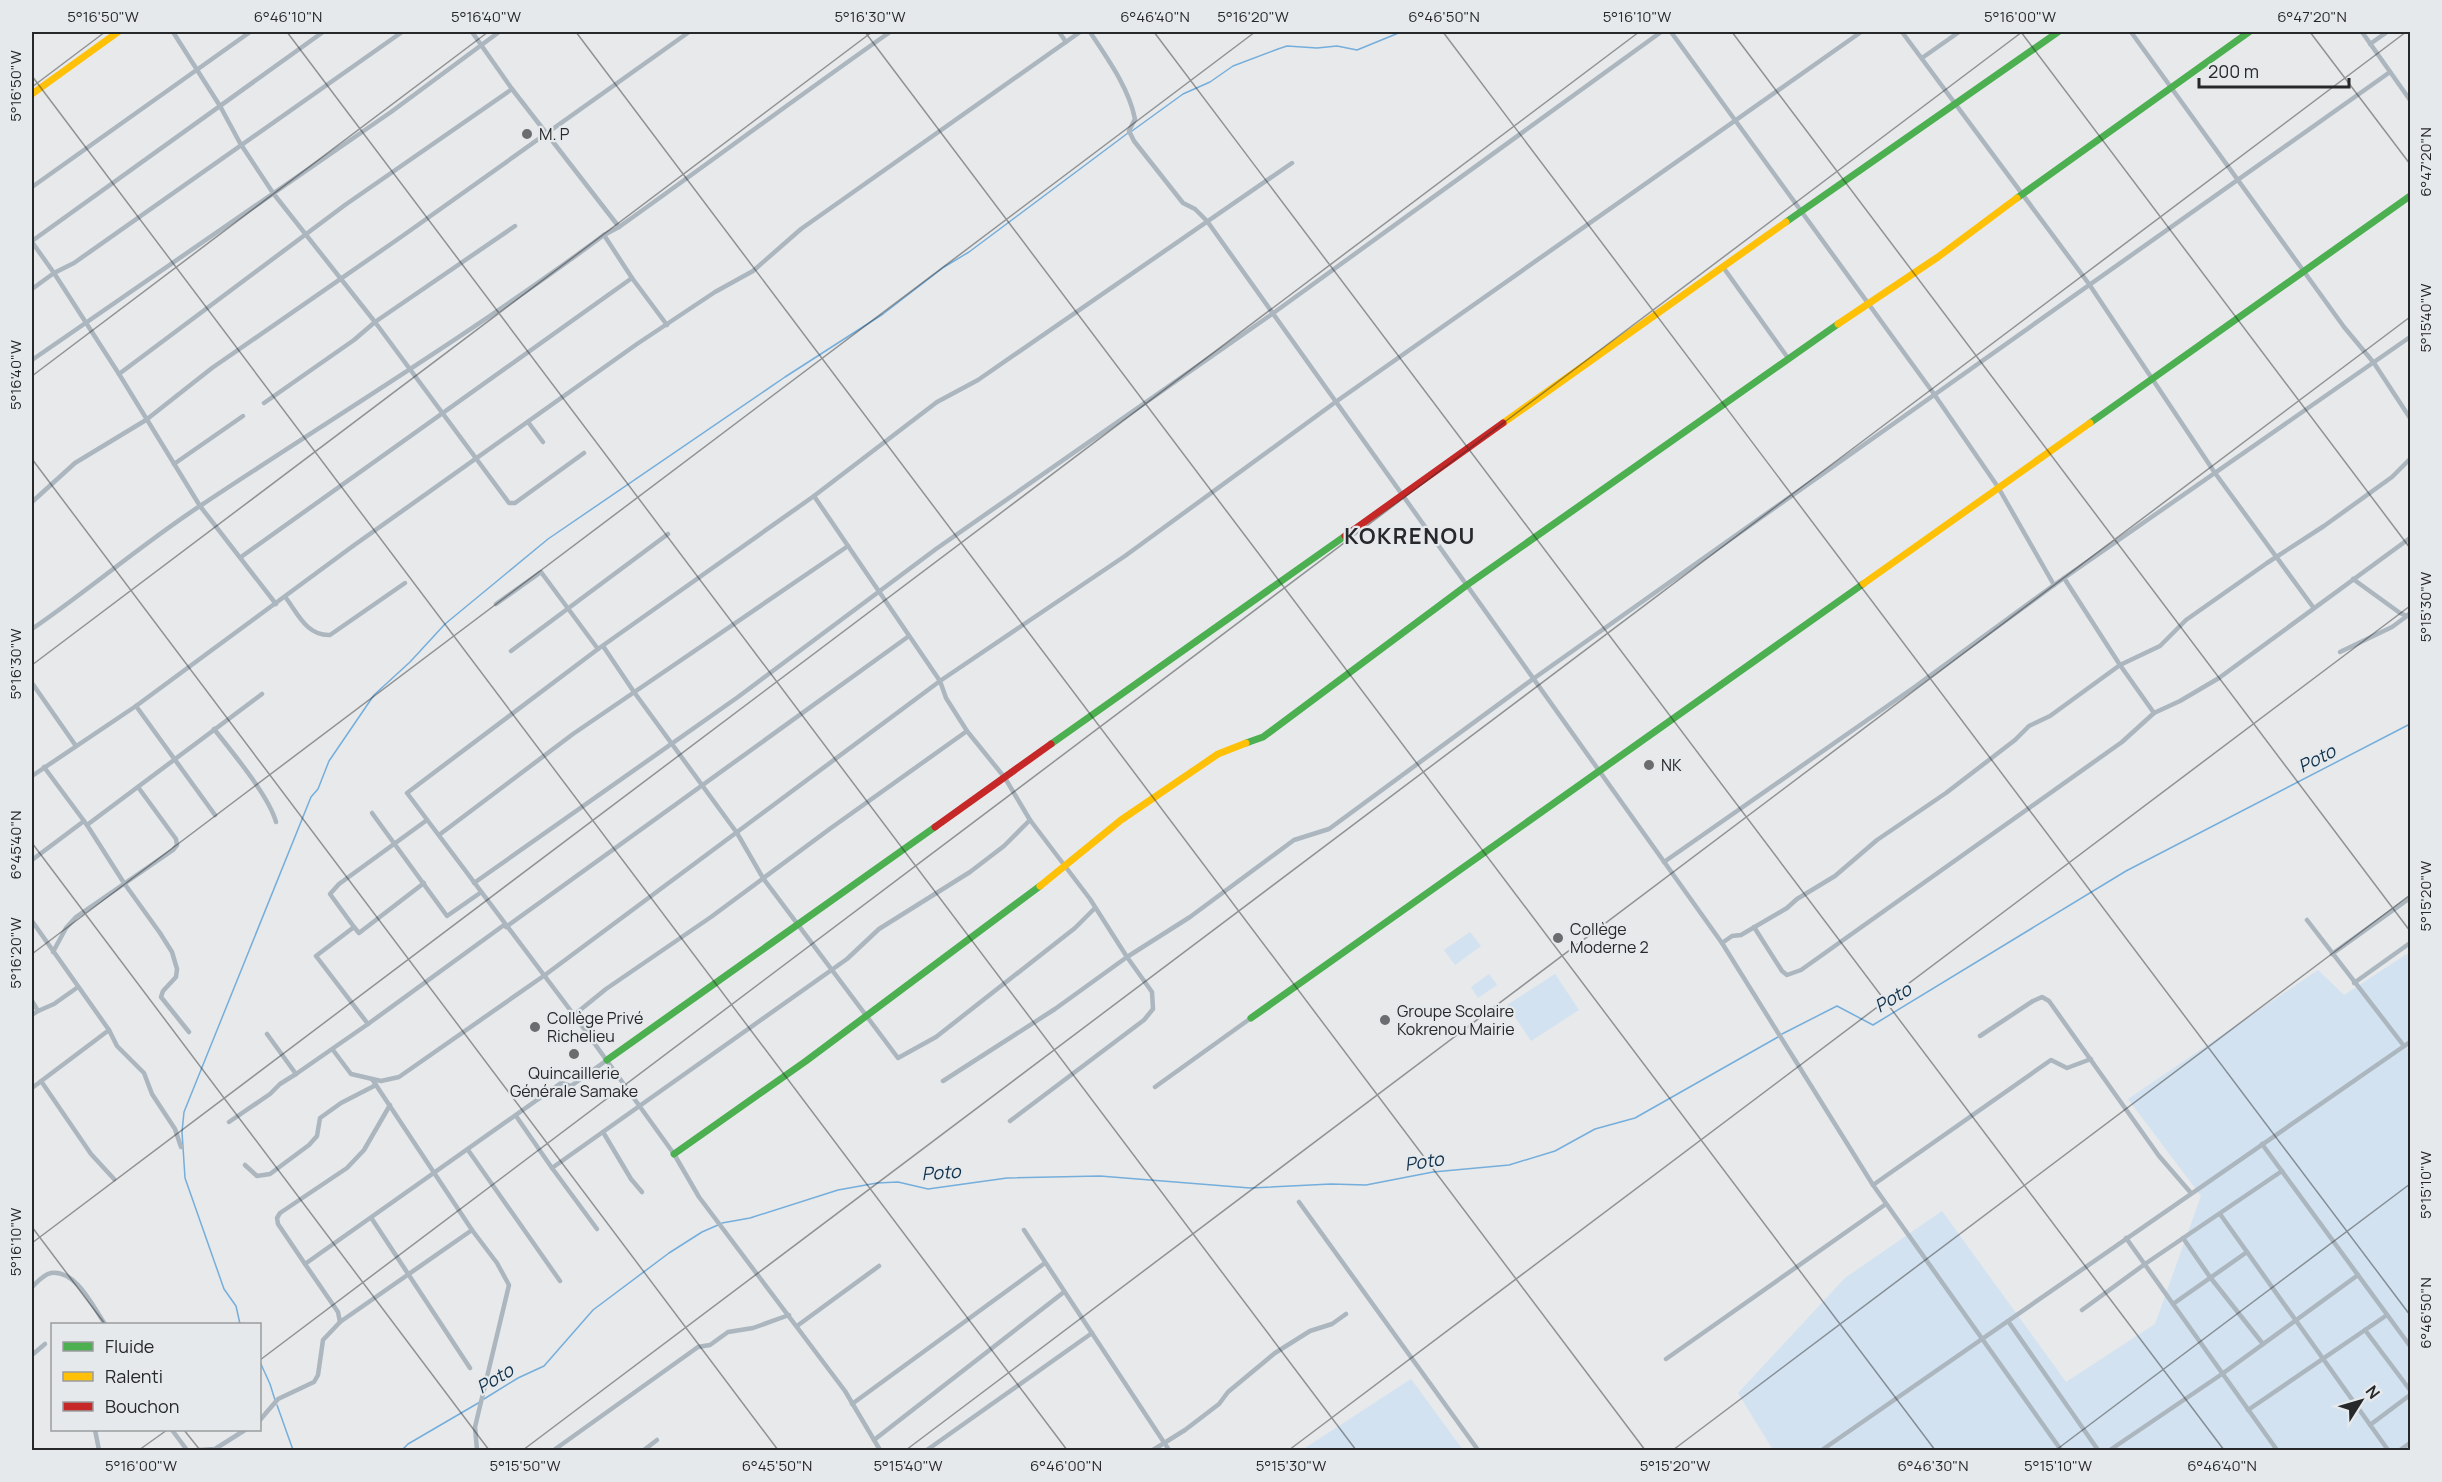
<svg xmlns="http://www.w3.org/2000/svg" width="2442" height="1482" viewBox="0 0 2442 1482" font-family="Manrope,sans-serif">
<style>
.green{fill:#d2e2f0}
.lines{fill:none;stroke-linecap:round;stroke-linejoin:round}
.stream{stroke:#75aedb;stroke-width:1.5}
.street{stroke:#acb6bf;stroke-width:4.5}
.fast{stroke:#4caf50;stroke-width:7}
.slow{stroke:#ffc107;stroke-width:7}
.jam{stroke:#c62828;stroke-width:7}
.ticks{fill:none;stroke:#272829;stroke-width:1.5;stroke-opacity:0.45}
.poi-dot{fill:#6a6c6d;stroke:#e6e9ec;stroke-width:2}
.labels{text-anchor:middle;stroke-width:4.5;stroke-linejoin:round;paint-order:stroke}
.poi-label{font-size:16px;fill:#272829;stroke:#e6e9ec;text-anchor:start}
.water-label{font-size:18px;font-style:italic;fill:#0f314b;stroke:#e6e9ec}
.district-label{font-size:22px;font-weight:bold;letter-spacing:1.5px;fill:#272829;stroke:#e6e9ec}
.neatline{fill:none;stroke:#272829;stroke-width:2}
.ticks-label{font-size:15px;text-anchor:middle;fill:#272829}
</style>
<rect width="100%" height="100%" fill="#e7e9eb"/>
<g class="green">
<path d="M1470,932L1481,946L1455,965L1444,950Z"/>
<path d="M2410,952V1450H1773L1738,1393L1845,1278L1942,1211L2066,1382L2155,1324L2201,1196L2128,1099L2318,970L2344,995Z"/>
<path d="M1489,974L1497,985L1478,998L1471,987Z"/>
<path d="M1555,974L1579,1010L1531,1041L1507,1005Z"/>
<path d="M1411,1379L1463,1450H1302Z"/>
</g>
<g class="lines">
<g class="stream">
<path d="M1132,131L1183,94L1210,82L1233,66L1278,49L1287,46L1317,48L1337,46L1357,50L1401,32"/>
<path d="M1782,1034L1837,1006L1873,1025L2126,871L2410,724"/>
<path d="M722,1223L750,1218L838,1190L877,1183L898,1182L928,1189L1007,1178L1100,1176L1250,1188L1331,1184L1366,1185L1433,1172L1509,1165L1555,1151L1595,1129L1635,1118L1778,1037"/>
<path d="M240,1324L236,1306L224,1289L185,1178L182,1132L184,1112L311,797L318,789L329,761L374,695L410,662L445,624L548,539L785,377L883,314L944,267L969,252L1128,133"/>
<path d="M260,1362L270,1384L275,1400"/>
<path d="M484,1399L518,1378L544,1366L593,1310L669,1253L702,1232L718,1225"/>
<path d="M277,1405L293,1450"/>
<path d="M402,1450L408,1444L480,1402"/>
</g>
<g class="street">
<path d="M173,32L220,106L240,143L273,193L375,322L509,503H515L584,453"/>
<path d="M472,32L512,89L619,227"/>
<path d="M1059,32L1066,42"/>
<path d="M1090,32C1107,58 1129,88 1135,119L1129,131L1134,141L1183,203L1195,209L1207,221L1722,943L1873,1185L2061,1450"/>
<path d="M1671,32L1934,394L1998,487L2054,585"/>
<path d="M1902,32L2089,284L2215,473L2313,607"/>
<path d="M2131,32L2344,327L2374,363L2410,418"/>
<path d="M2362,32L2410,100"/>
<path d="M2370,44L2387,32"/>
<path d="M1922,58L1959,32"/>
<path d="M32,187L250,32"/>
<path d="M32,241L323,32"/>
<path d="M32,242L54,273L119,374L200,506L276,604"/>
<path d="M1723,267L1788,358"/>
<path d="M32,289L54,273L74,263L402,32"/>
<path d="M667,325L632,278L604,235L619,227C710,162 799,96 890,32"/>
<path d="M32,360L391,112L499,32"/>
<path d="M119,374L345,205L512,89"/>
<path d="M264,403L354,340L375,322L515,226"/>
<path d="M528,422L543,442"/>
<path d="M174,464L243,416"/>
<path d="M814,496L940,681L946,698L967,731L1005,778L1030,820L1090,899L1127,957L1152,992L1153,1009L1144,1020L1010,1121"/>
<path d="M32,502L75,463L146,420L212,368L401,237L689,32"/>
<path d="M241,557L632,278"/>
<path d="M2064,578L2120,665L2154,713"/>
<path d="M2353,579L2400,613L2407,616L2410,613"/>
<path d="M286,598C298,614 307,636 330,635L405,583"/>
<path d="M496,604L541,572L598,649"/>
<path d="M32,629C89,590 142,544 200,506C335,416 474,332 604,235"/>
<path d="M603,646L634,692L737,833L763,878L898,1058L936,1037L1075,928L1095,908"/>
<path d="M511,651L668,534"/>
<path d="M2340,652L2392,627L2407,616"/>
<path d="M32,683L76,746"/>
<path d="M136,706L215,815"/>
<path d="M214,729C232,752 269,796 276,822"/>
<path d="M44,767L87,825L124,883L160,933L172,952L177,969L176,977L163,991L161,997L189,1032"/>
<path d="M32,776L136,706L353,546L637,344L715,292L753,271L801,229L1080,32"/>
<path d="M372,813L447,916L480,893"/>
<path d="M87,825L262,694"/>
<path d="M439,835L573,734L848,546"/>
<path d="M32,860L84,821"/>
<path d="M1664,862L1916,686L2054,585L2410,337"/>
<path d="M474,883L738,697L936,549L1272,314L1661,32"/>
<path d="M2307,920L2404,1046"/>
<path d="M32,921L109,1030L117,1046L144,1073L152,1094L175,1129L181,1147"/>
<path d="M354,927L330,894L339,884L427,820"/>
<path d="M506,927L909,636"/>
<path d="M1754,927L1782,971L1787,975L1801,970L2122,742L2154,713L2180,701L2219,678L2410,538"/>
<path d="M1722,943L1732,936L1741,935L1787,908L1797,899L1835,876L1877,840L1946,793L2015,740L2029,726L2050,716L2120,665L2160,646L2186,620L2267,563L2324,526L2392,477L2410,459"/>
<path d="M53,952L66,928L76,917L173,850L177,845L176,839L138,787"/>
<path d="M2332,954L2410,898"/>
<path d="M2354,983L2410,943"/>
<path d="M32,1001L38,1011L32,1015"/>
<path d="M38,1011L54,1004L78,987"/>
<path d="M574,1015L606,989L711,917L831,828L967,731"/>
<path d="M368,1024L504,925"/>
<path d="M267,1034L296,1074L368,1024L316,956L354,927L359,933L424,883"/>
<path d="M1980,1036L2033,1001L2042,997L2049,1001L2159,1156L2191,1193"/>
<path d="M333,1050L351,1074L381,1081L399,1077L545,975L940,681L1125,556L1337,401L1861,32"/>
<path d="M372,1079L472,1230L497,1263L509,1285L475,1427L477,1450"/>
<path d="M41,1081L91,1154L114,1179"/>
<path d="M943,1081L1055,1009L1127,957L1190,917L1294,840L1329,829L1533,679L2390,72"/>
<path d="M1155,1087L1251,1018"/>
<path d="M32,1088L109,1030"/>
<path d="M516,1116L552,1168L847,959L879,929L970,872L1004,846L1030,820"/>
<path d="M229,1122L270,1094L280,1084L296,1074"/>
<path d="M603,1132L631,1179L642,1192"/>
<path d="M2262,1144L2410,1346"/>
<path d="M468,1150L560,1281"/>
<path d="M245,1165L257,1176L270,1174L309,1145L317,1136L320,1118L341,1103L376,1085"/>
<path d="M552,1168L597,1229"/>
<path d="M1873,1185L2051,1060L2067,1068L2091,1059"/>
<path d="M1299,1202L1478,1450"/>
<path d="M2220,1214L2388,1450"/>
<path d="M372,1219L470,1368"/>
<path d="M1024,1230L1169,1450"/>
<path d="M2126,1238L2277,1450"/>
<path d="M2183,1238L2210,1277L2263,1344"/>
<path d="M305,1264L278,1224L277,1218L280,1213L347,1168L364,1150L390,1105"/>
<path d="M32,1287C37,1282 44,1274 51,1273C77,1270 93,1307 105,1324"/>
<path d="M2173,1304L2247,1252"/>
<path d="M2082,1310L2145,1264L2282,1171"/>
<path d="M2008,1321L2098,1450"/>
<path d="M340,1322L338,1312L305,1264L561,1083L571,1086L607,1060"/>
<path d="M797,1326L879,1266"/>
<path d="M2365,1330L2410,1390"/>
<path d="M32,1355L45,1344"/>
<path d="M1666,1359L1886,1204"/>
<path d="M852,1404L1045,1263"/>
<path d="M2248,1410L2387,1315"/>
<path d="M260,1420L278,1399L314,1382L318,1375L323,1340L340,1322L472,1230"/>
<path d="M2370,1425L2410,1395"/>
<path d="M95,1430L99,1450"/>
<path d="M172,1430L187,1450"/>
<path d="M874,1440L1064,1292"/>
<path d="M199,1450L215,1449L245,1430"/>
<path d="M554,1450L698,1347L710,1345L728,1332L753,1328L789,1315"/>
<path d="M644,1450L657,1440"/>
<path d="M880,1450L845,1391L699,1197L674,1154L574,1015L407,793L598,649L814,496L937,402L978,380L1292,163"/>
<path d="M927,1450L1092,1333"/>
<path d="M1153,1450L1185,1430L1219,1404L1228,1392L1275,1353L1310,1331L1332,1324L1346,1314"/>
<path d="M1822,1450L2410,1042"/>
<path d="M2110,1450L2222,1374L2358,1275"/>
<path d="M2400,1450L2410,1443"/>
</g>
<g class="fast">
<path d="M2017,198L2249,32"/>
<path d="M1786,222L2058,32"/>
<path d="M2090,423L2410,196"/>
<path d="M1246,743L1263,737L1467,585L1838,324"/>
<path d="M1051,744L1345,536"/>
<path d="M1251,1018L1863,584"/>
<path d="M607,1060L935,827"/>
<path d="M674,1154L806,1061L1040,886"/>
</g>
<g class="slow">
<path d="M32,94L118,32"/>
<path d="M1838,324L1938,257L2017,198"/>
<path d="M1503,423L1786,222"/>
<path d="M1863,584L2090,423"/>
<path d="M1040,886L1121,820L1218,754L1246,743"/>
</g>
<g class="jam">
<path d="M1345,536L1503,423"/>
<path d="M935,827L1051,744"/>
</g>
</g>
<path class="ticks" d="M287,32L1356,1450M576,32L1645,1450M865,32L1935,1450M1154,32L2224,1450M1443,32L2410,1315M1732,32L2410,931M2021,32L2410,548M2310,32L2410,164M32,76L1067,1450M32,87L105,32M32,376L488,32M32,459L778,1450M32,665L872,32M32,843L489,1450M32,954L1255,32M32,1227L105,1324M32,1243L1639,32M260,1360L2022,32M184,1430L200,1450M139,1450L167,1430M523,1450L2406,32M906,1450L2410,317M1289,1450L2410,606M1673,1450L2410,895M2056,1450L2410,1184"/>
<g class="poi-dot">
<circle cx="527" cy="134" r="6"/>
<circle cx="1649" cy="765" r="6"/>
<circle cx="1558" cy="938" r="6"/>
<circle cx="1385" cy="1020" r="6"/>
<circle cx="535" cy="1027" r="6"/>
<circle cx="574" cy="1054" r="6"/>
</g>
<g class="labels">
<g class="poi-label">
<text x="539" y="140">M. P</text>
<text x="1661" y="771">NK</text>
<text x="1570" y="935">Collège<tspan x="1570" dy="18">Moderne 2</tspan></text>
<text x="1397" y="1017">Groupe Scolaire<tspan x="1397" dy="18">Kokrenou Mairie</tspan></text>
<text x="547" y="1024">Collège Privé<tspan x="547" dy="18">Richelieu</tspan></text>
<text x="574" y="1079" text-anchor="middle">Quincaillerie<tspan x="574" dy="18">Générale Samake</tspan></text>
</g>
<g class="water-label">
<text transform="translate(2317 759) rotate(-27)" y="6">Poto</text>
<text transform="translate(1893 998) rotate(-31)" y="6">Poto</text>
<text transform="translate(1424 1162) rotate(-9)" y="6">Poto</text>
<text transform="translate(941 1173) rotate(-4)" y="6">Poto</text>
<text transform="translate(495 1379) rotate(-31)" y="6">Poto</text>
</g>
<g class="district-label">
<text x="1410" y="544">KOKRENOU</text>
</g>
</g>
<rect width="2442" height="1482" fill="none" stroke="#e6e9ec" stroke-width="66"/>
<rect x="51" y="1323" width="210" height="108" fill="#e6e9ec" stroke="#9a9c9e" stroke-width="1.5"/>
<rect x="63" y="1342" width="30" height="9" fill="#4caf50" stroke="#9a9c9e" stroke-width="1.5"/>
<text x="105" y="1353" font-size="18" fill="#272829">Fluide</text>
<rect x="63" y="1372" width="30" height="9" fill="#ffc107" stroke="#9a9c9e" stroke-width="1.5"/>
<text x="105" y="1383" font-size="18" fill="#272829">Ralenti</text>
<rect x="63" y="1402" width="30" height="9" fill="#c62828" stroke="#9a9c9e" stroke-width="1.5"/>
<text x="105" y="1413" font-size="18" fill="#272829">Bouchon</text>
<g transform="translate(2361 1401) rotate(53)" stroke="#e6e9ec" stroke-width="4.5" paint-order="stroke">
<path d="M0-4.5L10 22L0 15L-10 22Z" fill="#272829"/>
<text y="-9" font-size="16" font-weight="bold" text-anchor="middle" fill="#272829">N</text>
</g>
<path d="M2199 78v9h150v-9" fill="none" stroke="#272829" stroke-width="3"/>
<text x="2208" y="78" font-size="18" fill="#272829" stroke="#e6e9ec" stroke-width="4.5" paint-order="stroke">200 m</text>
<rect x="33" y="33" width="2376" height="1416" class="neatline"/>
<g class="ticks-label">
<text x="103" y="22">5°16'50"W</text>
<text x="288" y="22">6°46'10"N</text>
<text x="486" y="22">5°16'40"W</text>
<text x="870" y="22">5°16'30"W</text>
<text x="1155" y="22">6°46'40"N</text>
<text x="1253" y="22">5°16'20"W</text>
<text x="1444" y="22">6°46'50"N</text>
<text x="1637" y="22">5°16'10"W</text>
<text x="2020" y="22">5°16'00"W</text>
<text x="2312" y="22">6°47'20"N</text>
<text transform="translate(16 86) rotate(-90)" y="5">5°16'50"W</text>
<text transform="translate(2426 162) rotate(-90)" y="5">6°47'20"N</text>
<text transform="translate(2426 318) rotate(-90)" y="5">5°15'40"W</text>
<text transform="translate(16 375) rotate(-90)" y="5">5°16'40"W</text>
<text transform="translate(2426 607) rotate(-90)" y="5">5°15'30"W</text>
<text transform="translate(16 664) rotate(-90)" y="5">5°16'30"W</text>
<text transform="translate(16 845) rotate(-90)" y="5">6°45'40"N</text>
<text transform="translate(2426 896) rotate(-90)" y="5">5°15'20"W</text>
<text transform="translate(16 953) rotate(-90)" y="5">5°16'20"W</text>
<text transform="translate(2426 1185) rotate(-90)" y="5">5°15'10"W</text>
<text transform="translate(16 1242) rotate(-90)" y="5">5°16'10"W</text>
<text transform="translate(2426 1313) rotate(-90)" y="5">6°46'50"N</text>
<text x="141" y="1471">5°16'00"W</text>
<text x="525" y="1471">5°15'50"W</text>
<text x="777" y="1471">6°45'50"N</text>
<text x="908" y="1471">5°15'40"W</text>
<text x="1066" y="1471">6°46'00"N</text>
<text x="1291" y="1471">5°15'30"W</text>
<text x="1675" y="1471">5°15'20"W</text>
<text x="1933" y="1471">6°46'30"N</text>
<text x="2058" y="1471">5°15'10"W</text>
<text x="2222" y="1471">6°46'40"N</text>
</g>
</svg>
